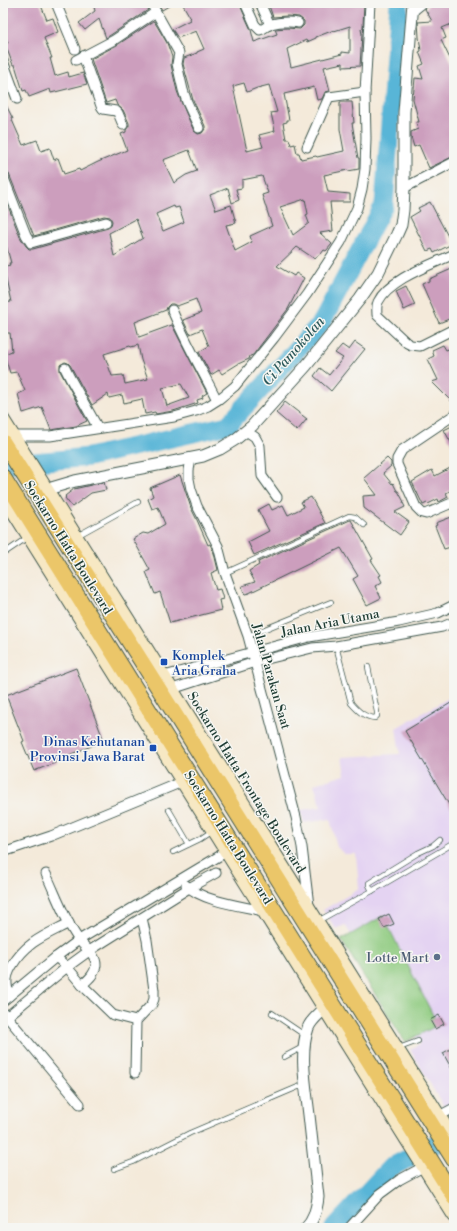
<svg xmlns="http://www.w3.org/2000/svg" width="457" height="1231" viewBox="0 0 457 1231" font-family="'Libre Bodoni',serif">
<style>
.built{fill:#e4d3f2}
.green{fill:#8eca7f;stroke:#56845a}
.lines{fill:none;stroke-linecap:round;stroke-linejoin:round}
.river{stroke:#59b5d7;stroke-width:19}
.building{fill:#cc9ebd;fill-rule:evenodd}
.service-casing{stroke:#3f574d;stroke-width:6}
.minor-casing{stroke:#3f574d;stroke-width:11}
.tertiary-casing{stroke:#3f574d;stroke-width:13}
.secondary-casing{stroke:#3f574d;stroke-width:14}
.trunk-casing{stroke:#3f574d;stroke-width:17}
.service{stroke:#fff;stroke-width:4.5}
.minor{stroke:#fff;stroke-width:9}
.tertiary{stroke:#fff;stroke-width:11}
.secondary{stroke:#f7e8c3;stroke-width:12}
.trunk{stroke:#ebc669;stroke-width:15}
.transit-dot{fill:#1a4fb4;stroke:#f6f6f2;stroke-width:1.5}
.service-dot{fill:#5c6f8a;stroke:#f6f6f2;stroke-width:1.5}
.labels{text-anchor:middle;stroke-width:3;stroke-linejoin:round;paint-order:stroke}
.street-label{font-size:13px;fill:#1f3d34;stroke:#f6f6f2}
.transit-label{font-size:13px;fill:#164399;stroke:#f6f6f2;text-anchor:start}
.service-label{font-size:13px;fill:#4e5e75;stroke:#f6f6f2;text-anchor:end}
.water-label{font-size:14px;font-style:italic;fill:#2e5b5d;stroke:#f6f6f2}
</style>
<rect width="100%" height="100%" fill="#f6f6f2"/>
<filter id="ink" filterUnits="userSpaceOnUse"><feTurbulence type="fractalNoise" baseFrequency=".025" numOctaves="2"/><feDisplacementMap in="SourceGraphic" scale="8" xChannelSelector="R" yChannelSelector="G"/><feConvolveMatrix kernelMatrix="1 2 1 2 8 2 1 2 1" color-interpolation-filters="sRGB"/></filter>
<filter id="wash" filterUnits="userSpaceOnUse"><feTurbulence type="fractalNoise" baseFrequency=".012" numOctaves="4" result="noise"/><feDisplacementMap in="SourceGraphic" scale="16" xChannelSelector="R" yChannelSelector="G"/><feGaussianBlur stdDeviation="0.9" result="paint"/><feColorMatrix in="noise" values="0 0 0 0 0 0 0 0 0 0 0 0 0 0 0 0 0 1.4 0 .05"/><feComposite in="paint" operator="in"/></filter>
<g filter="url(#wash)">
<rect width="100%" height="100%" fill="#f4eada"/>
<path class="built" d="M454,695V1104L445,1109L410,1049L420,1044L345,925L336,929L323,910L359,889L356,854H344L337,847L330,819L304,823L300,810L321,807L314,784L345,775L342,757L400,754L396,728Z"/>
<path class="green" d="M383,916L438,1025L405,1042L341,940Z"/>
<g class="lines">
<g class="river">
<path d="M3,465L89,457L228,425L322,322L384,205L399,3"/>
<path d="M334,1228L390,1168L454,1134"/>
</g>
</g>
<g id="blocks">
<g class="building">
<path d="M3,3H40L47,20L53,18L58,32L44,38L52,58H50L55,76L68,72L69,77L83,73L87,84L51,93L50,89L29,97L26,90L23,91L15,65H13L5,44L8,43L3,30Z"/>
<path d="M93,3H145L148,10L106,38L99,19L85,30L79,23L95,11Z"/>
<path d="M158,3H174L162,10Z"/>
<path d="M182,3H239L251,30L254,42L277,34L275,29L287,28L300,29L304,25V21L299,17L287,16L273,17L268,3H364L363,28L361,29L362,34L360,66L343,67V63L324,67L330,91L325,92L322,99L317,100L314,87L284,94L289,120H287V122L283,123L286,139H289L291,145L295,144L297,153H299L301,159L316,156L317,157L344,151L340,129V102H352L354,123H352L358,158H359V169L348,171V170L324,175L328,192L350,194V202H330L333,231L320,233L332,244L326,251L324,250L321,254L320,253L315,259L297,247L277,266L294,276L296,273L304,278L288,309L269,334L253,355L250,356L249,359L238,364L222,374L219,370L211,375L199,352L209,346L202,329L190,334L183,320L201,313L196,299L177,306L173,304H170L167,307L166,310L135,322L139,337L172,325L207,393L202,396L203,398L197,400L198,403L173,411L156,414L155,412L145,414L142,399L124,403L122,395L109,398L108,394L92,405L70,365L68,363L65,362L60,365V371L87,421L76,426L51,430L42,407L23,413L18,394L25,391L17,372L10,373L4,354L12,351L10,333H3V303L11,302L5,275H3V267L10,265L9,263H11L5,241H3V193L20,237L26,246L29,249H33L108,228L111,226L112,221L110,217L104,216L34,236L9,174L6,171L3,170V99L13,119L12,120L23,145L37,140L41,151L50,148L54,160L58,158L64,174L79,169L80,171L98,162L127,150L121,134L126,132V130L129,126V123L123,110L117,105L115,100L106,103L91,59L117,45L154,21L167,43L172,57L171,65L177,91L182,104L194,131L198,134L202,133L205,129V126L193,100L183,64L184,58L197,53V52L204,49L196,31L178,38L172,29L190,20L189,18L190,17ZM350,26V53L342,52V54L291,67L287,49L306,40L307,42L316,38V37L334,30V31ZM244,83L247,92L257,88L269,85L277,112L271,113L275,131L259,135L263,147L247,151L233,86ZM189,150L197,171L186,175L174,183L163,160ZM262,176L268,193L262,195L272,226L250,236L252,242L235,251L226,225L236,223L231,205L216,210L210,195L228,188L232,203L239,200L236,189L242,188V180ZM305,199L308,214L306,215L309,223L293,235L280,207ZM174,206L175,208L179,207L184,222L163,231L156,214ZM136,219L143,238L114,256L109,233ZM138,345L141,360L148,379L125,384L123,375L112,376L104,354L130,346L131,347ZM181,384L189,398L167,406L162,388Z"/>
<path d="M429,3H454V23L442,28L446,38L441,40L454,67V156L429,168L419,145L414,147L411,137V132L418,129L416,122H419L413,99L415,78L423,79L419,66L424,64L419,52L421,51L419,37L418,22L432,21L425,9L428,6Z"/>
<path d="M430,202L452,244L434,253L432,249L427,251L410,217L420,211L418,208Z"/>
<path d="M454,268V317L439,323L422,284L429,281V279Z"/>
<path d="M406,286L415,305L404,310L396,291Z"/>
<path d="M355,342L365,349L331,391L314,376L320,368L329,375L343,358L335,353L342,345L349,350Z"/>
<path d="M443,345L446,350L454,347V404L432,382L438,380L428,359L434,356L432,350Z"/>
<path d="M285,402L307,419L297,431L276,413Z"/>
<path d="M454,425V448L444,430Z"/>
<path d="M387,458L391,462V466L383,473L392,484L393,483L397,491H398L404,502L403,503L405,507L395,512L409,522L400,535L364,508L363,496L377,495L364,478Z"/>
<path d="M454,466V489L446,493L448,497L439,502L438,499L428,504L427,503L423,505L412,482L432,470L435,476Z"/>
<path d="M180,475L191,508L197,520L208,545L210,544L214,553L218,570L211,573L216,590L220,589L223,599L219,600L221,610L170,623L160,592L155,594L146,572L150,570L133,539L143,533L148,534L165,524L158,507L152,509L148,499L153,496L150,488Z"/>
<path d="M104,482L106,490L91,493L72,507L65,498L66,497L65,496L74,489Z"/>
<path d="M311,497L325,523L254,555L248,542L269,531L258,510L269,504L272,510L283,505L288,515L304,507L301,502Z"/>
<path d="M454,516V546L444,549L435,526L437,525L436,523Z"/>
<path d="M350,520H351L373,559L371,560L381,575L379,576L382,582L375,586L381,598L367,605L353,579L358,576L341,548L249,593L245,594L244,593L242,586L255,582L249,571L259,565L258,562Z"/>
<path d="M76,668L104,741L56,760L57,762L34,771L22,742L24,741L6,695Z"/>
<path d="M454,701V813L405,731Z"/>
<path d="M389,914L394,924L384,928L379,919Z"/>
<path d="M439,1015L444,1024L435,1029L430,1020Z"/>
<path d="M454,1047V1073L443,1053Z"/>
</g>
</g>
</g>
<g filter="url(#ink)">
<use href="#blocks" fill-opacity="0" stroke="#3f574d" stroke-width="1"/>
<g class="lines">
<g class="service-casing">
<g id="service">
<path d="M3,513L11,512"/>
<path d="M77,536L138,502"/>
<path d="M3,554L28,537"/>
<path d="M225,573L349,516L355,517L364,525"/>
<path d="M248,636L331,602"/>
<path d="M336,646L351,703C358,711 364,717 375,718L377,716V712L368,667"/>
<path d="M169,810L189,844"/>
<path d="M173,852L200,839L212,831"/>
<path d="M372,891L454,843"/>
<path d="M318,921L372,891L369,885V883L418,853L433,846L440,840"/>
<path d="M272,1013L306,1036"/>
<path d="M399,1048L418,1041"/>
<path d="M284,1057L303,1047"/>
<path d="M114,1169L133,1162L190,1133L298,1087L305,1086"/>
</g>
</g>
<g class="minor-casing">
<g id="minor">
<path d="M56,3L75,49"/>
<path d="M245,3L255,25L260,30C264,29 265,27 269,25C275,22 291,21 298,23"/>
<path d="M260,3L270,25"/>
<path d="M413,11L423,3"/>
<path d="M156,12L179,53L177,64L183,90L187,102L199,128"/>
<path d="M83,56L101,106L103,109L116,111L118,113L123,125"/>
<path d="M76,60L114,40L156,12L151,3"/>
<path d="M3,61L17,99"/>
<path d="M307,147L329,97L365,92"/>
<path d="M3,176L26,235L31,243L106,222"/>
<path d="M404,188L454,162"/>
<path d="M454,254C431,265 389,279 378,302C376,306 377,311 377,315L407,343L411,345L420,346L454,329"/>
<path d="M172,310C185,341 202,370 217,400"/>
<path d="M65,368L70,378L98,428"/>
<path d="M454,415L402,450L397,459V464L416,507L422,513L426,514L454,502"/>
<path d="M246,431L255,437L260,446L262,476L277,497"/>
<path d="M13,436H50L174,417L196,411L208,406L219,399L235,386L274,338L307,294L341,242L357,208L362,189L365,169L366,138L365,92L370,3"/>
<path d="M191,459L189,470V479L191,489L197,506L218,546L225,573L248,636L296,817L302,847L309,906"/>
<path d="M164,676L309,637L399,622L438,613L454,605"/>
<path d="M172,689L255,662L312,648L336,646L442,627L454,622"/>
<path d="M3,852L51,836L182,782"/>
<path d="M46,874C56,895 65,921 79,940C85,948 96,954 96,965C95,974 89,979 82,985"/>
<path d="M186,885C201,901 241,906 263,911"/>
<path d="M56,957L67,967L82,985L113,1015L136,1021"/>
<path d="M9,996C9,992 7,988 7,984C6,977 9,971 12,966C26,942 46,935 69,923"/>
<path d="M3,1001L56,957L79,940L226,852"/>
<path d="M4,1013L80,1104"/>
<path d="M3,1020L67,967L89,951L189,888L216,873"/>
<path d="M135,1073L136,1021L152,1004L154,999V990L147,940L142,918"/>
<path d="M439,1116L454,1108"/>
<path d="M349,1228L380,1194L399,1180L423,1167"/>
</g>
</g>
<g class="tertiary-casing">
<g id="tertiary">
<path d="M48,489L75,481L203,456L220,449L236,439L252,426L306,366L360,299L378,273L397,234L401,225L403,210L404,188V112L413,3"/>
<path d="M306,1228C314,1220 317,1208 318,1197C315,1170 312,1142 309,1115C306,1088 299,1054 308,1028C311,1020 318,1015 324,1009"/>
</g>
</g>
<g class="secondary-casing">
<g id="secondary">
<path d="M3,419L454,1139"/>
<path d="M3,496L454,1216"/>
</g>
</g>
<g class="trunk-casing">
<g id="trunk">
<path d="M3,442L176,716L454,1160"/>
<path d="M3,477L454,1197"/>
</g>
</g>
<use href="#service" class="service"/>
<use href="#minor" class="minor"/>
<use href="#tertiary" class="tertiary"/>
<use href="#secondary" class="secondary"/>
<use href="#trunk" class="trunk"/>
</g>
</g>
<g class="transit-dot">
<rect x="160" y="658" width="8" height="8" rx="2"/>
<rect x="149" y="744" width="8" height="8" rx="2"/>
</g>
<circle class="service-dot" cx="437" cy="957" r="4"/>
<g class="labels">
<g class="street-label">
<text transform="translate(69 547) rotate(58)" y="5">Soekarno Hatta Boulevard</text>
<text transform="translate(330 622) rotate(-11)" y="5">Jalan Aria Utama</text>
<text transform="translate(272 676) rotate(74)" y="5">Jalan Parakan Saat</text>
<text transform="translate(247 782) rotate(58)" y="5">Soekarno Hatta Frontage Boulevard</text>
<text transform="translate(229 837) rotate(58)" y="5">Soekarno Hatta Boulevard</text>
</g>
<g class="transit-label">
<text x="172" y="660">Komplek<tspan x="172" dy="15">Aria Graha</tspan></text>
<text x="145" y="746" text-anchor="end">Dinas Kehutanan<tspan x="145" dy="15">Provinsi Jawa Barat</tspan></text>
</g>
<g class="service-label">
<text x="429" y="962">Lotte Mart</text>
</g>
<g class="water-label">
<text transform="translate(293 351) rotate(-49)" y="5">Ci Pamokolan</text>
</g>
</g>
<rect width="457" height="1231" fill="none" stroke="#f6f6f2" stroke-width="16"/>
</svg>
